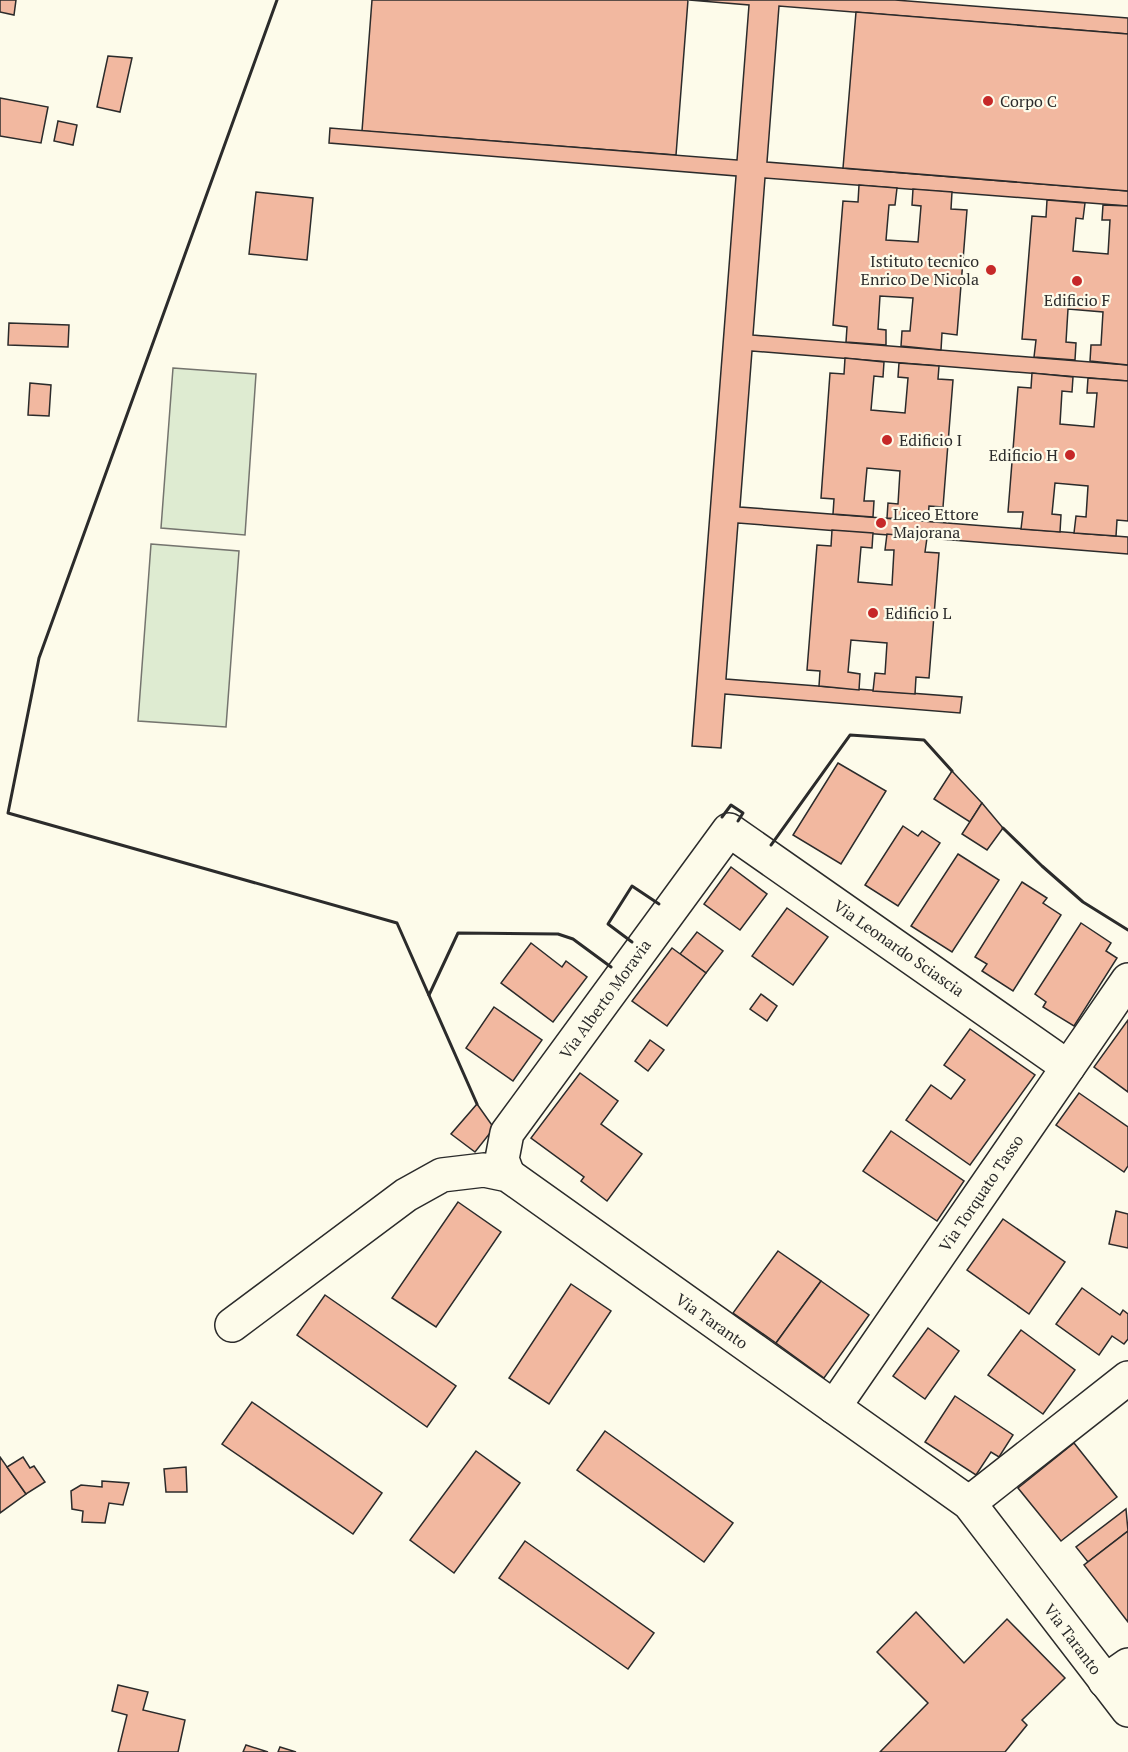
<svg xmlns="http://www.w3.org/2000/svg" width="1128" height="1752" viewBox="0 0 1128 1752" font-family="'PT Serif',serif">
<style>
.green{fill:#deebd1;stroke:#74746e;stroke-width:1.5}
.building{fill:#f2b8a0;stroke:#2b2b2b;stroke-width:1.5}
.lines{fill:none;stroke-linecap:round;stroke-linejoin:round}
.minor-casing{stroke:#2b2b2b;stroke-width:36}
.minor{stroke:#fdfbea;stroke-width:33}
.wall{stroke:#2b2b2b;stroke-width:3}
.poi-dot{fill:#c62828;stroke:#fdfbea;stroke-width:2}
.labels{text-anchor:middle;stroke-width:4.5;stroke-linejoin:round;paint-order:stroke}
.poi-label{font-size:16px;fill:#2b2b2b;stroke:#fdfbea;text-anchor:start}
.street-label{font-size:16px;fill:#2b2b2b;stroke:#fdfbea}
</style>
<rect width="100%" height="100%" fill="#fdfbea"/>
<g class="green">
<path d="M173,368L256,374L245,535L161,528Z"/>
<path d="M151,544L239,551L226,727L138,721Z"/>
</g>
<g class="building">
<path d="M0,0H16L14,15L0,12Z"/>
<path d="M372,0H688L676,155L362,131Z"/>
<path d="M689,0H895L1128,18V34L779,6L767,162L1128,191V206L765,178L753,335L1128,365V381L752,351L740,507L1128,537V554L738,523L726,679L962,697L960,713L725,694L721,748L692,746L736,176L329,143L330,128L737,160L749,5Z"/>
<path d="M856,12L1128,34V191L843,168Z"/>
<path d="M108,56L132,58L120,112L97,107Z"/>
<path d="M0,98L48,107L41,143L0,136Z"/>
<path d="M58,121L77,125L73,145L54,141Z"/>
<path d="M859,185L897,188L895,205H889L886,240L918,242L921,206L912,205L913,189L952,192L951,209L967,210L957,335L942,333L941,350L901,346L902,331H910L913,298L880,296L878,329L886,330V345L846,342L847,327L833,325L843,201L858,202Z"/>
<path d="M256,192L313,198L307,260L249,254Z"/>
<path d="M1047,200L1085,203L1083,219L1076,218L1073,251L1108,254L1110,220H1102L1103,205L1128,206V365L1090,361L1091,345H1101L1103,312L1068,309L1066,342L1076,343L1075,360L1034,357L1036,340L1022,339L1032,216L1046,217Z"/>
<path d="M9,323L69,325L68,347L8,345Z"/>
<path d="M845,358L884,362L883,377L874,376L871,410L905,413L908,378L898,377L899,363L939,366L938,379L953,380L943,507L929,506L928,521L887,518L888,503L898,504L900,471L867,468L864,501H874L873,517L833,514L834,499L821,498L830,373L844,374Z"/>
<path d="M1032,373L1073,377L1072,392L1062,391L1060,424L1094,427L1097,393H1087L1088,378L1128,381V521L1117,520L1116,536L1074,533L1076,516L1086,517L1088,486L1055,483L1052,514L1061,515L1060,532L1021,529L1023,512H1008L1018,387L1031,388Z"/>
<path d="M30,383L51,385L49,416L28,415Z"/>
<path d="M832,530L873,533L872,548L861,547L858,582L892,585L894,550H885L887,534L927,538L925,552L939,553L929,678L916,677L915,694L873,691L875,673L885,674L887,643L851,640L848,672L860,674L859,690L819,686L820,671L807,670L817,545L831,546Z"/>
<path d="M838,763L886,791L841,864L793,835Z"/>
<path d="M952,771L982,803L970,822L934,799Z"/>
<path d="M982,803L1003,828L987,850L962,834Z"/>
<path d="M903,826L918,836L922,831L940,843L898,906L865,885Z"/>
<path d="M958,854L999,880L952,952L911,926Z"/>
<path d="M731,867L767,894L740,930L704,904Z"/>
<path d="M1022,882L1047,898L1043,903L1061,915L1013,991L982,971L987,964L975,957Z"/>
<path d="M787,908L828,937L793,985L752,956Z"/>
<path d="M1081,923L1111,943L1106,951L1117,958L1074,1026L1043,1007L1046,1002L1035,994Z"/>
<path d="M697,932L723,951L706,973L680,954Z"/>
<path d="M531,943L562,967L566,961L587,977L553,1022L501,983Z"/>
<path d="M672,948L706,973L667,1026L632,1001Z"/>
<path d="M761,994L777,1006L767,1021L750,1009Z"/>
<path d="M494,1007L542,1040L513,1081L466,1048Z"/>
<path d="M1128,1020V1092L1094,1067Z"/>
<path d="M970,1029L1035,1075L970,1165L906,1120L931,1085L951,1099L965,1080L944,1065Z"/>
<path d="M650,1040L664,1050L648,1071L635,1061Z"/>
<path d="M580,1073L618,1101L601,1124L642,1154L607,1201L581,1181L584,1177L531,1138Z"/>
<path d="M1079,1093L1128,1127V1166L1124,1172L1056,1125Z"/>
<path d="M477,1104L494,1128L475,1152L451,1134Z"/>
<path d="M891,1131L964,1181L937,1221L863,1171Z"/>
<path d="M458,1202L501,1232L436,1327L392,1298Z"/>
<path d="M1116,1211L1128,1214V1248L1109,1244Z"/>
<path d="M1003,1219L1065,1262L1029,1314L967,1270Z"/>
<path d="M778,1251L821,1281L776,1343L733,1313Z"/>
<path d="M821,1281L869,1315L824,1378L776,1343Z"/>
<path d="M571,1284L611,1311L549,1404L509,1378Z"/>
<path d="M1082,1288L1120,1315L1123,1310L1128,1314V1339L1124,1344L1112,1336L1099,1355L1056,1324Z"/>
<path d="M325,1295L456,1386L427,1427L297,1335Z"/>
<path d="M928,1328L959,1351L925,1399L893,1376Z"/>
<path d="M1021,1330L1075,1370L1043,1414L988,1375Z"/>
<path d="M955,1396L1013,1435L999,1457L991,1452L976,1475L925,1442Z"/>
<path d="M252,1402L382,1493L353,1534L222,1444Z"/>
<path d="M605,1431L733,1523L704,1562L577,1470Z"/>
<path d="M1074,1443L1117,1497L1061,1541L1018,1488Z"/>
<path d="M476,1451L520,1483L454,1573L410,1540Z"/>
<path d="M0,1457L26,1494L0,1513Z"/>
<path d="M23,1457L30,1468L34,1466L45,1482L26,1494L7,1467Z"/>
<path d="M186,1467L187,1492H166L164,1469Z"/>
<path d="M102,1481L129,1483L123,1505L109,1503L105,1523L82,1522L83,1511L72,1509L71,1491L81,1485L102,1487Z"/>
<path d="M1126,1509L1128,1531L1088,1562L1076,1547Z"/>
<path d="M1128,1531V1622L1084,1565Z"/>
<path d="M525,1541L654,1633L628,1669L499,1578Z"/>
<path d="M916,1612L964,1663L1007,1619L1065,1678L1022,1720L1027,1725L1005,1752H880L928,1703L877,1652Z"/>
<path d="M118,1685L148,1692L143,1710L185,1720L178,1752H118L127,1715L112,1711Z"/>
<path d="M246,1745L268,1752H243Z"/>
<path d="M280,1747L296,1752H278Z"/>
</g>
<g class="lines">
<g class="minor-casing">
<g id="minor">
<path d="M508,1175L502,1159L507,1133L729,830L1068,1067"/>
<path d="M232,1325L406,1195L442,1175L484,1170L508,1175L969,1503L1128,1710"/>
<path d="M834,1407L1128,980"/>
<path d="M969,1503L1128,1378"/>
<path d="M1105,1681L1128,1665"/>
</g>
</g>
<use href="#minor" class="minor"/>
<g class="wall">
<path d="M277,0L39,658L8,813L397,923L477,1104"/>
<path d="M722,817L731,805L743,813L738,821"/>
<path d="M1003,828L1042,866L1083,902L1128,930"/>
<path d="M771,845L850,735L924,740L952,771"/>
<path d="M632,942L608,924L632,886L659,904"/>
<path d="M429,995L458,933L558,934L573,939L611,967"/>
</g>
</g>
<g class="poi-dot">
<circle cx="988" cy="101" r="6"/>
<circle cx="991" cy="270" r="6"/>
<circle cx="1077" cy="281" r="6"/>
<circle cx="887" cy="440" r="6"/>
<circle cx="1070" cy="455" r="6"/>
<circle cx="881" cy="523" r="6"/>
<circle cx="873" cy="613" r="6"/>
</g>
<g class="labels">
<g class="poi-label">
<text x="1000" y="107">Corpo C</text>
<text x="979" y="267" text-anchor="end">Istituto tecnico<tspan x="979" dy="18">Enrico De Nicola</tspan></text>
<text x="1077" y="306" text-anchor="middle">Edificio F</text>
<text x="899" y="446">Edificio I</text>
<text x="1058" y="461" text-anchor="end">Edificio H</text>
<text x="893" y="520">Liceo Ettore<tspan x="893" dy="18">Majorana</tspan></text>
<text x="885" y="619">Edificio L</text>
</g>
<g class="street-label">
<text transform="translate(899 948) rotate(35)" y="6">Via Leonardo Sciascia</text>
<text transform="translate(605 999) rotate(-54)" y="6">Via Alberto Moravia</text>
<text transform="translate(981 1193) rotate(-56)" y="6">Via Torquato Tasso</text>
<text transform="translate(712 1321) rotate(35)" y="6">Via Taranto</text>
<text transform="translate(1073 1639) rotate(53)" y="6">Via Taranto</text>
</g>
</g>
</svg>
